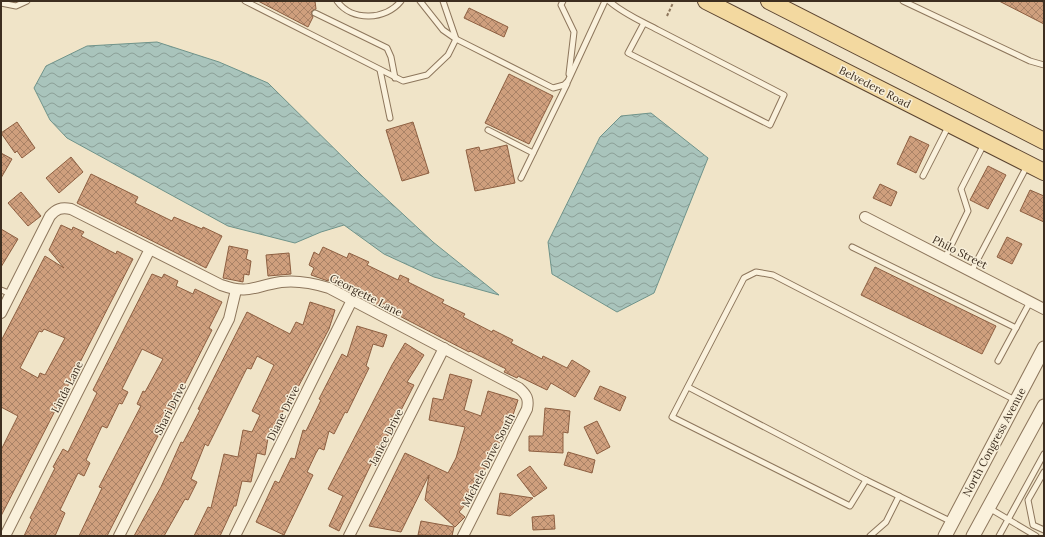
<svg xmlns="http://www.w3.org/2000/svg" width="1045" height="537" viewBox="0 0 1045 537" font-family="Lora,serif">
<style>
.water{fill:url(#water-waves);stroke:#6f938a}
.building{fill:url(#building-cross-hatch);stroke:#8d5f41;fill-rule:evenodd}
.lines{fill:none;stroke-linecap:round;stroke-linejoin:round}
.service-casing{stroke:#8d765c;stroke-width:7}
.minor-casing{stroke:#8d765c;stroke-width:12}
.tertiary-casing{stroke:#8d765c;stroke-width:15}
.primary-casing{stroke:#5b4430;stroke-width:18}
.path{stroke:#8d765c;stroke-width:2;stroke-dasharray:3 2;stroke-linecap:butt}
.service{stroke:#faf1dc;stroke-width:5}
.minor{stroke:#faf1dc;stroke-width:10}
.tertiary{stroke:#faf1dc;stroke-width:13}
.primary{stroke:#f3d9a0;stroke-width:16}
.labels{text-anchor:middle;stroke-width:3;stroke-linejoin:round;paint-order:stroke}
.street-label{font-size:11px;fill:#3d2e20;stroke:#f7eed8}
</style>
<defs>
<pattern id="water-waves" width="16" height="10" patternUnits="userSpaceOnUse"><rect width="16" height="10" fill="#a9c4bc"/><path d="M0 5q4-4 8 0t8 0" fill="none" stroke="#8ba098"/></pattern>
<pattern id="building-cross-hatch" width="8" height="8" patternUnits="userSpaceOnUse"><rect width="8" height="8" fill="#cf9f7d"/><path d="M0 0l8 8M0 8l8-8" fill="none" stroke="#a98266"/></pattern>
</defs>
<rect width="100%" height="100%" fill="#f0e4c8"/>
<g class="water">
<path d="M157,42L219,62L268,83L364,178L433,242L499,295L434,277L384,254L344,225L321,232L295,243L228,226L67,138L50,120L34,88L46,66L87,46Z"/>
<path d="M651,113L708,158L654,293L617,312L552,274L548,242L600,137L621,116Z"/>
</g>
<g class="building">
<path d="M258,1H315L316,9L311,12L313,17L308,27Z"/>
<path d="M999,1H1044V24Z"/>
<path d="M469,8L508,27L504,37L464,18Z"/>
<path d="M509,74L553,96L529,144L485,123Z"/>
<path d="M17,122L35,148L22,158L17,151L15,153L1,133Z"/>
<path d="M413,122L429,173L402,181L386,130Z"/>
<path d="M910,136L929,145L916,173L897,164Z"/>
<path d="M507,145L515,183L475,191L466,150L479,147L480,151Z"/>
<path d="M1,153L12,159L1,178Z"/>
<path d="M71,157L83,172L59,193L46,178Z"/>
<path d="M988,166L1006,175L988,209L970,200Z"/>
<path d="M91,174L138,197L135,203L172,221L174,217L202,229L203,227L222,236L206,268L77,203Z"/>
<path d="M880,184L897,192L891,206L873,198Z"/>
<path d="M1030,190L1044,196V222L1020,211Z"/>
<path d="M21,192L41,216L28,226L8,203Z"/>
<path d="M61,225L72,230L73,227L84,232L81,236L116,254L117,251L133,259L1,516V450L18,416L1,407V341L45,256L64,268L49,250ZM44,329L65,338L45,375L40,373L38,378L20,368L39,331L42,332Z"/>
<path d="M1,229L18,239L1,267Z"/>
<path d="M1007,237L1022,244L1012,264L997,257Z"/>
<path d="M229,246L248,250L246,259L251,261L249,275L244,274L243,282L223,278Z"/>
<path d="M323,247L347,258L349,253L369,262L367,265L398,280L400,275L409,279L408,282L444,300L442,303L465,314L463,317L492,332L493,330L513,340L511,343L542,359L543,356L567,368L572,360L590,371L575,397L551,383L547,390L518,376L517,378L504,372L506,369L470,351L469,352L363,297L364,294L329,279L328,281L311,275L314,268L309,265L314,252L319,255Z"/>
<path d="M289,253L291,274L268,276L266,255Z"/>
<path d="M875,267L996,326L982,354L861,295Z"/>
<path d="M152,274L162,278L164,274L178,281L176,286L193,294L195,289L222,302L209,328L212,330L107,536H79L102,488L99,487L141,406L137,404L143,391L145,392L163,359L142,349L122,389L128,392L122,404L119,403L107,428L102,426L86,460L90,463L84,476L78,473L60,510L65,513L55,536H24L32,519L30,518L55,468L53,467L63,449L68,452L97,393L93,390Z"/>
<path d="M310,302L335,310L329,329L288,406L286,405L274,429L270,427L265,455L257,453L251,482L242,481L236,506H234L220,536H194L208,507L211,508L224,454L238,457L243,430L252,432L260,415L252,411L274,365L257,356L251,369L247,368L208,446L205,444L191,479L197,482L188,500L185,499L164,536H134L161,487L181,442L183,443L200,410L198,409L247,312L290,334L296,322L303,325Z"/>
<path d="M357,326L387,335L383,347L373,344L366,366L369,368L347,413L345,412L334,434L329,431L324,450L319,448L316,453L307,472L313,475L284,535L256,522L275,481L279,483L291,458L295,459L303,430L306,431L321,400L319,399L342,354L347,357Z"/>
<path d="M405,343L424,355L407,382L414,385L379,453L377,452L339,531L329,526L343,496L328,489L392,365Z"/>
<path d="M450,374L472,380L464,410L481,416L488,391L518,400L511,421L508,420L498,447L494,446L486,467L471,498L459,512L465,517L455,527L425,500L429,475L401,532L369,526L405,453L448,473L456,458L465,427L429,420L433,398L443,400Z"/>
<path d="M600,386L626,397L620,411L594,399Z"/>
<path d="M545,408L570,411L568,433L563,432V453L529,451V436H543Z"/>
<path d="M597,421L610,447L597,454L584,427Z"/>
<path d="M568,452L595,460L592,473L564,465Z"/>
<path d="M530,466L547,488L534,497L517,475Z"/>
<path d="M500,493L533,498L510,516L497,514Z"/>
<path d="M554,515L555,529L533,530L532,517Z"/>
<path d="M421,521L454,527L452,536L418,535Z"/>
</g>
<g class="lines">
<g class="service-casing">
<g id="service">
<path d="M245,1L403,81L427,75L448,55L456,39L443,1"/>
<path d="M337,1C352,22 386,20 401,1"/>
<path d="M420,1L443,30L456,39L553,88L564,85L568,81L605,1"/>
<path d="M563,1L561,5L574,32L569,74"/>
<path d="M609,1C624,14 641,21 658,30L784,95L770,125L628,53L644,23"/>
<path d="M903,1L1030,61L1044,65"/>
<path d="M1,3L16,6L27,1"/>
<path d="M315,13L387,48L391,57L395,78"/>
<path d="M380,70L390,118"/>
<path d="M488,130L533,153"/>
<path d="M923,176L949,125"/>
<path d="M521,178L567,84"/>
<path d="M852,247L1016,328"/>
<path d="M945,258L968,211L961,189L984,144"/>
<path d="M971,272L1027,166"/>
<path d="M1,290L11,294"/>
<path d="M998,361L1030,302"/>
<path d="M688,387L866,480L952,522"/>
<path d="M1044,472L1028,500L1033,525L1044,530"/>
<path d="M866,480L850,506L672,417L744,278L756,272L773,275L1015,400"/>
<path d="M989,508L1036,536"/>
<path d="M870,536L886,522L899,496"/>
<path d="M999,536L1044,454"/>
</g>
</g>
<g class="minor-casing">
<g id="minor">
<path d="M865,217L1044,309"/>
<path d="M1,313L50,216C56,209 61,207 71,209L221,285C249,295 254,286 281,282C297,280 313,283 329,288L519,388C527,395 529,399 527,409L463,536"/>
<path d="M5,536L150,249"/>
<path d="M119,536L229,319L236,290"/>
<path d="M235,536L352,300"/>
<path d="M349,536L444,348"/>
</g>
</g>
<g class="tertiary-casing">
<g id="tertiary">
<path d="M945,536L1044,348"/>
<path d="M973,536L1044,406"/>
</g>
</g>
<g class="primary-casing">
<g id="primary">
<path d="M706,1L1044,172"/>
<path d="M769,1L1044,141"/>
</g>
</g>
<path class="path" d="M667,16L673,3"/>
<use href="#service" class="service"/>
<use href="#minor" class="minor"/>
<use href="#tertiary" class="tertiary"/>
<use href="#primary" class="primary"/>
</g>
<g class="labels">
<g class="street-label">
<text transform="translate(875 87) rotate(27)" y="4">Belvedere Road</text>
<text transform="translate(960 252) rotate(27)" y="4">Philo Street</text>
<text transform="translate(366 295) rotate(27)" y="4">Georgette Lane</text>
<text transform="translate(67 387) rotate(-63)" y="4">Linda Lane</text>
<text transform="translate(170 409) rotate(-63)" y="4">Shari Drive</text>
<text transform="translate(283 413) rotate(-64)" y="4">Diane Drive</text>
<text transform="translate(386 437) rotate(-63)" y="4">Janice Drive</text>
<text transform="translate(994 442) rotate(-62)" y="4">North Congress Avenue</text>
<text transform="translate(488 460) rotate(-63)" y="4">Michele Drive South</text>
</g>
</g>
<rect width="1045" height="537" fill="none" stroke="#3d2e20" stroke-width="4"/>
</svg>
